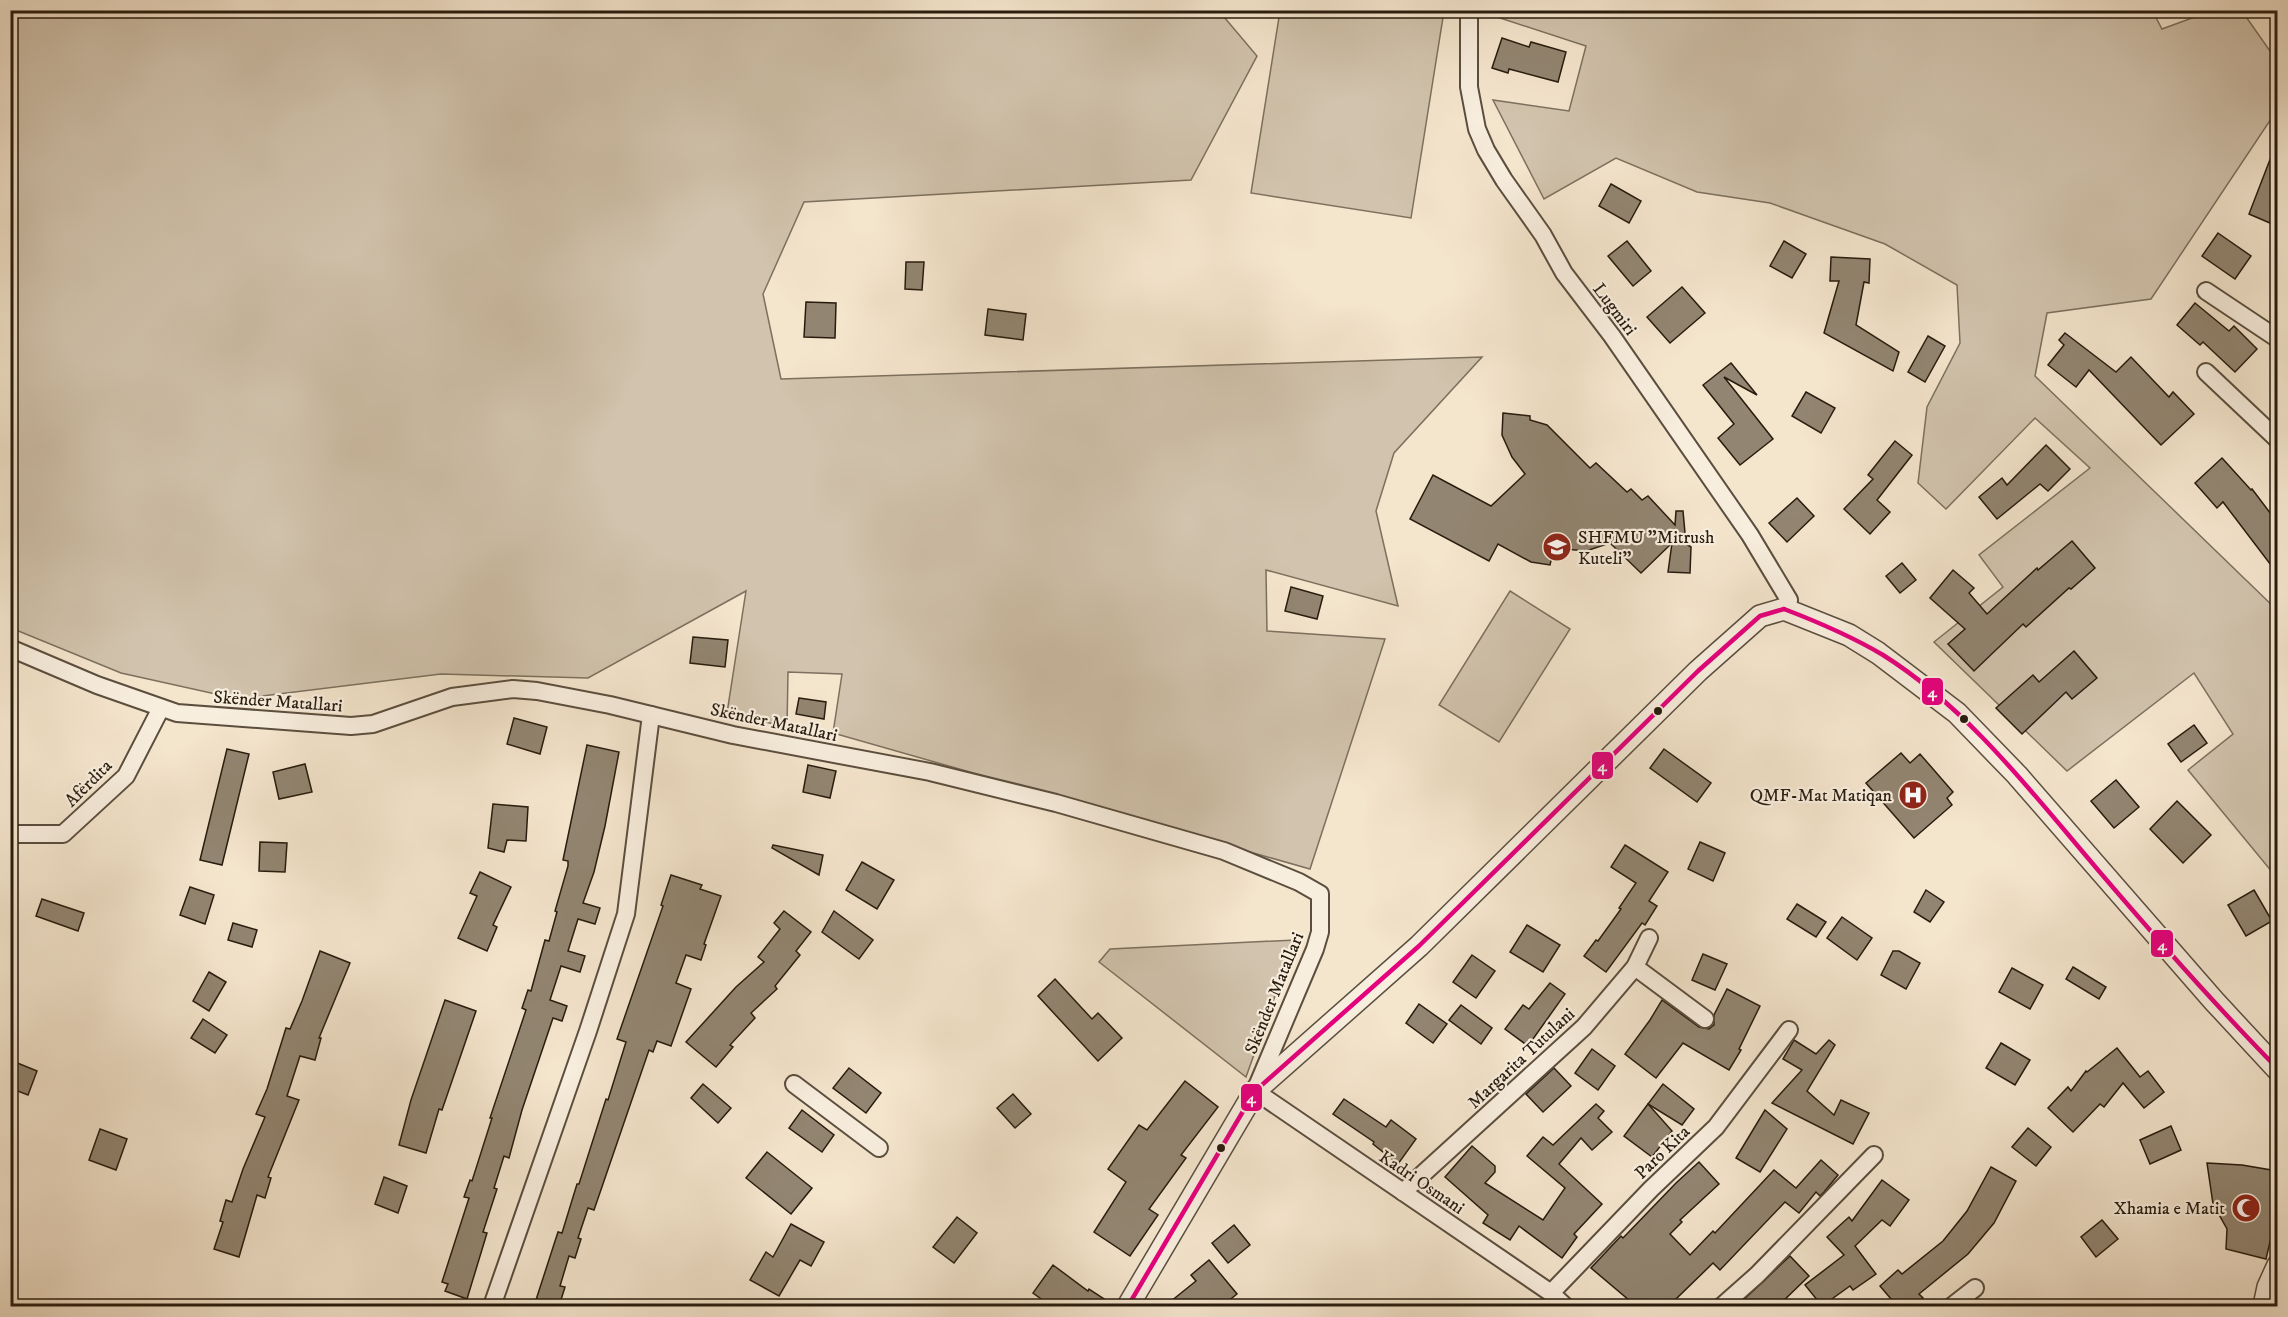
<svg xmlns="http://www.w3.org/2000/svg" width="2288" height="1317" viewBox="0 0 2288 1317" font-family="'IM FELL DW Pica',serif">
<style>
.green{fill:#d1c3ad;stroke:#7c705e;stroke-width:1.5}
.building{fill:#928571;stroke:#281c0e;stroke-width:1.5}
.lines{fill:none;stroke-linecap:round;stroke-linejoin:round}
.minor-casing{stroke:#5b4e3e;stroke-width:20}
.tertiary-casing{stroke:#5b4e3e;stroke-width:24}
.minor{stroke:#f8eede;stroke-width:16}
.tertiary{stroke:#f8eede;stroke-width:21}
.bus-1-casing{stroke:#f8eede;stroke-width:9}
.bus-1{stroke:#e5007d;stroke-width:4.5}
.bus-dot{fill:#281c0e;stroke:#f8eede;stroke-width:2}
.labels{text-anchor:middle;stroke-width:4.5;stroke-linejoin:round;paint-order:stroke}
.street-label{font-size:18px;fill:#281c0e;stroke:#f8eede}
.poi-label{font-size:18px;fill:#281c0e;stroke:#f8eede;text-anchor:end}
.line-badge{stroke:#f8eede;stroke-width:2}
.badge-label{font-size:16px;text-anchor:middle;font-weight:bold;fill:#fff}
</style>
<rect width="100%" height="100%" fill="#f4e5cd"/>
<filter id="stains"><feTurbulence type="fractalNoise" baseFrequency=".00333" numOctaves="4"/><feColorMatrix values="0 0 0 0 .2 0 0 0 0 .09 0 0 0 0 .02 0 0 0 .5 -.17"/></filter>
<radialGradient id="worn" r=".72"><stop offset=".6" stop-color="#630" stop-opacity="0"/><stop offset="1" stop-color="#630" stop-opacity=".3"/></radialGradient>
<g class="green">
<path d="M2152,10L2162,29L2211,11H2242L2277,61V110L2151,299L2047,313L2035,376L2277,610V878L2188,770L2233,734L2194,673L2067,771L1934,642L2003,587L1979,555L2090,468L2035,418L1946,509L1918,483L1927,407L1960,343L1957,285L1885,244L1770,203L1697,192L1616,158L1544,199L1493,100L1569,111L1586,46L1494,16L1495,11Z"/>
<path d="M10,11H1219L1257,56L1191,180L804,202L763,294L781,379L1482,357L1394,453L1376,511L1398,606L1266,570L1267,631L1385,639L1310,869L833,733L842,674L788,672L787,727L727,713L746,591L588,678L441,674L238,699L121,673L11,628Z"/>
<path d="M1280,11H1444L1411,218L1251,193Z"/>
<path d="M1510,591L1570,629L1499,742L1439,705Z"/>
<path d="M1295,940L1246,1077L1099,962L1110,949Z"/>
</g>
<g class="building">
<path d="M1502,38L1529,47L1531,42L1566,52L1558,82L1509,69L1508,73L1492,68Z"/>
<path d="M2276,144H2277V226L2249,214Z"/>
<path d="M1611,184L1641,201L1629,223L1599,206Z"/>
<path d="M2218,233L2251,256L2235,279L2202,256Z"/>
<path d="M1627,241L1651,271L1633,286L1608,256Z"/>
<path d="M1784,241L1806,254L1792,278L1770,266Z"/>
<path d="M1831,257L1870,259L1869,283L1864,282L1856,325L1899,352L1893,371L1824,333L1839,281H1830Z"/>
<path d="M906,262H924L922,290L905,289Z"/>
<path d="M1682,287L1705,313L1670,343L1647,317Z"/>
<path d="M806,302L836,303L835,338L804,337Z"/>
<path d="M2195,303L2229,331L2234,326L2257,349L2235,372L2203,342L2200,345L2177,325Z"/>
<path d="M988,309L1026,314L1023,340L985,335Z"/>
<path d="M2065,333L2116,372L2131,357L2169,397L2173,392L2194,414L2161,445L2089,370L2076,387L2048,365L2064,345L2059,340Z"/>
<path d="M1928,336L1945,346L1925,382L1908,372Z"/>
<path d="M1731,363L1757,395L1724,377L1773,439L1740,465L1718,438L1734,424L1703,385Z"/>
<path d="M1806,392L1835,408L1821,433L1792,416Z"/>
<path d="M1503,413L1530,416V420L1547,425L1590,468L1596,463L1627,492L1631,489L1642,500L1648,496L1675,525L1676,511H1683L1686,544L1691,547L1690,573L1668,572L1672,543L1641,573L1610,543L1586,551L1554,548L1550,565L1531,562L1498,544L1489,561L1410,519L1433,475L1491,506L1525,474L1512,457L1502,435Z"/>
<path d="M1895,441L1912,455L1877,500L1890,512L1870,534L1844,509L1873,479L1868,475Z"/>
<path d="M2046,445L2070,469L2048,491L2040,484L1997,519L1979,497L2002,478L2007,485Z"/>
<path d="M2222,458L2251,490L2252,489L2277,522V573L2223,502L2217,508L2195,483Z"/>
<path d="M1797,498L1814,516L1787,542L1769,523Z"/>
<path d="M2072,541L2095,568L2071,589L2069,588L2026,627L2023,624L1974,671L1948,644L1965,629L1930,598L1953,570L1974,588L1969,593L1987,614L2037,568L2038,570Z"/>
<path d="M1902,563L1916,580L1900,593L1886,576Z"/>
<path d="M1291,587L1323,596L1317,619L1285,611Z"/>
<path d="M693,637L728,640L725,667L690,663Z"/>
<path d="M2074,651L2097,678L2072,699L2066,692L2022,734L1996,708L2033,675L2039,682Z"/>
<path d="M799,698L826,702L824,719L796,714Z"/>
<path d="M514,718L547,727L540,754L507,744Z"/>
<path d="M2194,725L2207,743L2181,762L2168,744Z"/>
<path d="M587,745L619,752L605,826L594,872L583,903L600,908L595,924L578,919L568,951L585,956L580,972L561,966L550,1000L567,1006L562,1021L553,1018L522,1110L509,1158L504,1156L494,1188L497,1189L483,1232L487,1233L467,1299L445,1291L448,1284L442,1282L469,1198L464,1197L470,1180L472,1181L492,1118H490L526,1010L522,1008L528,990L531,991L545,940L549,941L557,912L555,911L568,866V861L563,860Z"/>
<path d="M227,749L249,754L222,865L200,860Z"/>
<path d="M1664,749L1711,783L1697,802L1650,768Z"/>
<path d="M1901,753L1910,763L1920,754L1953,792L1947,798L1952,805L1914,838L1866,783Z"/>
<path d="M305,764L312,792L279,799L273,772Z"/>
<path d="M808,765L836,771L830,798L803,792Z"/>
<path d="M2116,780L2139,807L2114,828L2091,801Z"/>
<path d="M2177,801L2211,835L2183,863L2150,829Z"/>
<path d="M493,804L528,807L526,841L507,840L504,852L488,848Z"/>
<path d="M260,842L287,843L285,872L259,871Z"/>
<path d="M1700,842L1725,853L1713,881L1688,869Z"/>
<path d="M773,845L823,855L819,875L772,848Z"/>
<path d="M1625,845L1668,872L1649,901L1657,906L1645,925L1642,923L1606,972L1584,956L1596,940L1598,941L1621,909L1619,908L1636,883L1611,867Z"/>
<path d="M862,862L894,880L877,909L846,890Z"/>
<path d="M480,872L511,887L493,925L497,927L487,951L458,938L477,896L470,893Z"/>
<path d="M671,875L702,885L700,889L721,896L704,944L706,945L701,960L686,955L676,983L691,989L671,1046L657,1041L653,1052L649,1050L594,1210L588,1208L578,1238L581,1239L575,1258L569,1256L560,1286L565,1287L559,1306H534L558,1232L562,1233L577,1184H579L606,1099L608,1100L626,1042L617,1039L663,906L661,905Z"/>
<path d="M190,887L214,895L205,924L180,915Z"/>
<path d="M1926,890L1944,902L1930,922L1914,912Z"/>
<path d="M2254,890L2272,921L2246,936L2228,905Z"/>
<path d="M42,899L84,913L78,931L36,916Z"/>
<path d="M1797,904L1826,922L1816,937L1787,919Z"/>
<path d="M784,911L811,932L796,951L800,955L775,986L777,989L751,1013L755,1018L730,1045L733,1047L716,1067L686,1042L736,987L764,962L758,957L780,929L774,923Z"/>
<path d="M834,911L873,940L859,959L822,932Z"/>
<path d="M1842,917L1872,938L1857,960L1827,938Z"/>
<path d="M233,923L257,930L252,947L228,940Z"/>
<path d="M1527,925L1560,945L1543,972L1510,952Z"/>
<path d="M320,951L350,963L319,1038H321L315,1060L300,1056L287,1096L299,1100L268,1177L271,1178L265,1198L257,1195L239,1257L214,1249L223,1222L220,1221L226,1200L232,1202L243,1169L265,1117L256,1114L267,1089L286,1028L290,1029L302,1001Z"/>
<path d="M1893,951H1899L1920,963L1906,989L1881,975Z"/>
<path d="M1703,954L1727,964L1715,990L1692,980Z"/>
<path d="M1472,955L1495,971L1476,998L1453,982Z"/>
<path d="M2073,967L2106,987L2099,999L2066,979Z"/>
<path d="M2012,968L2043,985L2030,1009L1999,992Z"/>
<path d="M209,972L226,982L209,1011L193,1001Z"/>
<path d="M1055,979L1092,1019L1098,1013L1122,1038L1098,1061L1038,996Z"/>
<path d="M1550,983L1565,994L1528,1046L1505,1029L1523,1005L1529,1009Z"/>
<path d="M1727,989L1760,1006L1739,1049L1741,1050L1729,1070L1683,1043L1656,1078L1625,1054L1650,1020L1662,1000L1699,1027L1709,1029L1714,1025V1015Z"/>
<path d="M445,1000L476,1011L442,1110L439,1109L426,1153L399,1145L411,1100Z"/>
<path d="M1419,1004L1447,1024L1433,1043L1406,1023Z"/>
<path d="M1461,1005L1492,1028L1481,1044L1449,1020Z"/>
<path d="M203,1019L227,1035L215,1053L191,1038Z"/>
<path d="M1794,1040L1816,1054L1829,1040L1835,1045L1807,1091L1834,1115L1841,1100L1869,1113L1853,1144L1772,1103L1802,1070L1783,1059Z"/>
<path d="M2001,1043L2030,1060L2015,1085L1986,1068Z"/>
<path d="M2117,1048L2140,1077L2148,1071L2164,1092L2144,1108L2123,1083L2104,1107L2100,1104L2073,1132L2048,1108L2068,1087L2071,1091L2086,1071L2087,1072Z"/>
<path d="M1592,1049L1615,1066L1598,1090L1575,1073Z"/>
<path d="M10,1060L37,1071L28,1095L10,1088Z"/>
<path d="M849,1068L881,1093L866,1113L833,1088Z"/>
<path d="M1554,1068L1571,1086L1543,1112L1526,1094Z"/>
<path d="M1185,1081L1218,1107L1181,1155L1186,1158L1149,1209L1158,1215L1130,1256L1094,1232L1126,1182L1108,1169L1139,1125L1147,1130Z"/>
<path d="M703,1084L731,1108L718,1123L691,1098Z"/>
<path d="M1663,1084L1694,1109L1682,1125L1648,1104Z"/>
<path d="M1013,1094L1031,1114L1015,1128L997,1108Z"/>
<path d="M1344,1099L1386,1127L1391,1120L1416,1139L1398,1164L1373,1144L1374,1142L1333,1114Z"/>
<path d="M1596,1104L1604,1111L1598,1118L1612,1132L1592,1150L1581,1138L1559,1164L1602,1204L1574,1234L1577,1237L1562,1258L1519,1226L1510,1240L1483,1223L1488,1215L1445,1177L1472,1146L1495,1166V1172L1485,1183L1543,1220L1565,1188L1527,1156L1543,1137L1553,1145Z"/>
<path d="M1648,1104L1672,1131L1652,1157L1624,1136Z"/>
<path d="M802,1110L834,1135L822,1152L789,1128Z"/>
<path d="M1765,1110L1787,1129L1760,1172L1736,1158Z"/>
<path d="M2171,1126L2181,1150L2150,1164L2140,1140Z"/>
<path d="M2028,1128L2051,1147L2036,1166L2012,1147Z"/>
<path d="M100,1129L127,1139L116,1170L89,1160Z"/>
<path d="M767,1152L812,1188L791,1214L746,1178Z"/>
<path d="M1821,1160L1838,1175L1824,1192L1820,1196L1816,1192L1799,1213L1785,1202L1720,1270L1713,1263L1676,1299L1685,1306H1636L1591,1268L1621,1236L1623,1238L1676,1183L1699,1162L1719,1184L1680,1220L1682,1222L1670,1234L1690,1255L1713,1231L1715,1233L1774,1170L1796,1188Z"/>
<path d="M2207,1163L2242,1165L2277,1171V1212L2266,1259L2226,1249L2227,1229L2213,1204Z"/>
<path d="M1991,1167L2016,1181L1994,1223L1968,1254L1919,1294L1923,1298L1912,1306H1897L1880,1286L1898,1270L1902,1274L1943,1241L1967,1211Z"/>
<path d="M384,1177L407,1186L398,1213L375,1204Z"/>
<path d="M1882,1180L1909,1200L1890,1226L1882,1220L1855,1246L1876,1274L1853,1290L1850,1286L1822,1306L1805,1285L1844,1255L1827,1237L1849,1217L1852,1221Z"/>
<path d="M957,1217L977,1233L954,1263L933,1247Z"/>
<path d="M2102,1220L2118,1239L2096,1257L2081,1237Z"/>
<path d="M791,1224L824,1242L811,1266L800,1260L779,1296L750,1280L766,1252L773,1257Z"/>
<path d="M1234,1225L1250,1245L1228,1263L1212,1243Z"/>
<path d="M1790,1256L1809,1276L1778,1306H1737Z"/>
<path d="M1209,1260L1237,1294L1222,1306H1165L1196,1281L1191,1275Z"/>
<path d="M1053,1265L1088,1291L1089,1289L1115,1306H1051L1033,1293Z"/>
</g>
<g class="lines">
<g class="minor-casing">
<g id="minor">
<path d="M1469,10V87L1477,129L1486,150L1504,180L1543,235L1564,273L1612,336L1750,535L1789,600L1784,609"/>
<path d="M2206,291L2278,339"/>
<path d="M2206,372L2278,440"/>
<path d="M10,648L97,685L177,713L351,726L373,724L452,697L513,689L537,691L610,705L733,735L930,772L1056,803L1224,851L1299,882L1320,894V932L1315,949L1255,1091L1551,1293L1565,1306"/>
<path d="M10,834H63L126,776L161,708"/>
<path d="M1635,967L1705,1019"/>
<path d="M794,1084L879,1148"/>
<path d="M1403,1192L1584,1027L1635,967L1649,938"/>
<path d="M1551,1293L1651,1189L1716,1127L1789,1030"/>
<path d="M492,1306L588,1031L626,914L651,715"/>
<path d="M1722,1306L1757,1275L1874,1155"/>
<path d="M1952,1306L1975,1288"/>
</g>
</g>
<g class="tertiary-casing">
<g id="tertiary">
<path d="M1128,1306L1255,1091L1419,946L1698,671L1760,616L1784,609L1849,635L1878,653L1957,713L2017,775L2214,1001L2278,1070"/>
<path d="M2264,1306L2268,1287L2278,1265"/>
</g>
</g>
<use href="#minor" class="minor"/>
<use href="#tertiary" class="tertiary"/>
<g class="bus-1-casing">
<g id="bus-1">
<path d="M1784,609C1818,622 1851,636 1883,655C1969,709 2033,794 2098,870C2156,938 2215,1005 2278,1069"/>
<path d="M1128,1306L1255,1091L1419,946L1698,671L1760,616L1784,609"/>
</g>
</g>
<use href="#bus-1" class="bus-1"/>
</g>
<defs>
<g id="school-disc" transform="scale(1.5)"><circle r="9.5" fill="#8f2418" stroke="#f8eede"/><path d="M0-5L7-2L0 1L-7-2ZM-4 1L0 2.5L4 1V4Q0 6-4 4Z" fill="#fff"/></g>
<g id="hospital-disc" transform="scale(1.5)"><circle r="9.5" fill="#8f2418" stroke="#f8eede"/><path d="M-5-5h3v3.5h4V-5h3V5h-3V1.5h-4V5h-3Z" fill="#fff"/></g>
<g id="mosque-disc" transform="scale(1.5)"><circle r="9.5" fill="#8f2418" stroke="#f8eede"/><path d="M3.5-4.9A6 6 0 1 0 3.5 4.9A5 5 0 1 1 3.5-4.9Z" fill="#fff"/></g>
</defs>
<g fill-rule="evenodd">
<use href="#school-disc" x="1557" y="547"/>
<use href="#hospital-disc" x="1913" y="795"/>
<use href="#mosque-disc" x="2246" y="1208"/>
</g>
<g class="bus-dot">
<circle cx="1658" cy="711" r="5"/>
<circle cx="1964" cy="719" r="5"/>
<circle cx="1221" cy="1148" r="5"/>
</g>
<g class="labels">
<g class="street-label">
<text transform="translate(1615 309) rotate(53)" y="6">Lugmiri</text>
<text transform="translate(278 701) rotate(4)" y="6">Skënder Matallari</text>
<text transform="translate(774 722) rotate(12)" y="6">Skënder Matallari</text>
<text transform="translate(88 783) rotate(-45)" y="6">Afërdita</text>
<text transform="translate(1274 993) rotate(-68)" y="6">Skënder Matallari</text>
<text transform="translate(1521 1058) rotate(-43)" y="6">Margarita Tutulani</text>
<text transform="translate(1662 1152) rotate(-44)" y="6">Paro Kita</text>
<text transform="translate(1422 1182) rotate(34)" y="6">Kadri Osmani</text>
</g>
<g class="poi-label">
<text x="1578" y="543" text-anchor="start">SHFMU "Mitrush<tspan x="1578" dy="21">Kuteli"</tspan></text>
<text x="1892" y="801">QMF-Mat Matiqan</text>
<text x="2225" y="1214">Xhamia e Matit</text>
</g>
</g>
<g class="line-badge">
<rect x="1921" y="677" width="23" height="29" rx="6" fill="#e5007d"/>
<rect x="1591" y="751" width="23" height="29" rx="6" fill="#e5007d"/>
<rect x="2150" y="929" width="24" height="29" rx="6" fill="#e5007d"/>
<rect x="1240" y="1083" width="23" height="29" rx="6" fill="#e5007d"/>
</g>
<g class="badge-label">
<text x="1932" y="697">4</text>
<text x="1602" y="771">4</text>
<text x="2162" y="950">4</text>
<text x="1251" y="1103">4</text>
</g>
<rect width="2288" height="1317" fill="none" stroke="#f4e5cd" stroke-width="36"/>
<rect x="12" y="12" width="2264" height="1293" fill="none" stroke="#281c0e" stroke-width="3"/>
<rect x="18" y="18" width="2252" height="1281" fill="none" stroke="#281c0e" stroke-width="1.5"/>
<rect width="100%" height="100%" filter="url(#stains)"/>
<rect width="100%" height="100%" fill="url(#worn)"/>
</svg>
